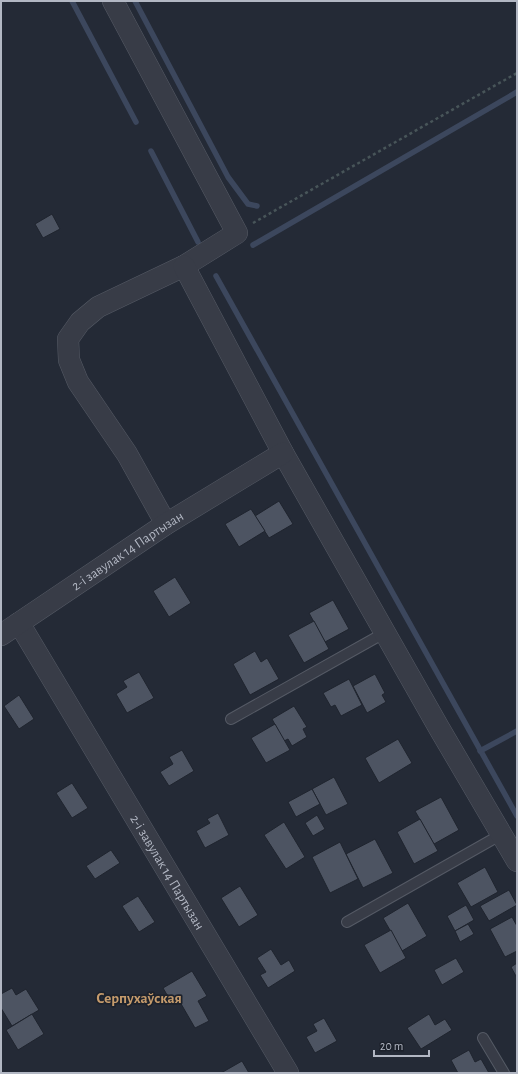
<svg xmlns="http://www.w3.org/2000/svg" width="518" height="1074" viewBox="0 0 518 1074" font-family="'Alegreya Sans',sans-serif">
<style>
.lines{fill:none;stroke-linecap:round;stroke-linejoin:round}
.stream{stroke:#3c475d;stroke-width:5.5}
.building{fill:#4d5462;stroke:#1f242e}
.service-casing{stroke:#555a65;stroke-width:12}
.minor-casing{stroke:#555a65;stroke-width:22}
.path{stroke:#485559;stroke-width:2.5;stroke-dasharray:3 3;stroke-linecap:butt}
.service{stroke:#383c47;stroke-width:10}
.minor{stroke:#383c47;stroke-width:21}
.labels{text-anchor:middle;stroke-width:3.5;stroke-linejoin:round;paint-order:stroke}
.street-label{font-size:14px;fill:#b2b7c3;stroke:#1d222c}
.neighbourhood-label{font-size:15px;font-weight:bold;fill:#c59b6c;stroke:#1d222c}
</style>
<rect width="100%" height="100%" fill="#242a36"/>
<g class="lines">
<g class="stream">
<path d="M72,1L136,122"/>
<path d="M135,1L228,177L248,204L257,206"/>
<path d="M151,151L198,242"/>
<path d="M253,245L517,92"/>
<path d="M216,276L517,816"/>
<path d="M480,751L517,731"/>
</g>
</g>
<g class="building">
<path d="M52,214L60,229L43,238L35,224Z"/>
<path d="M279,501L293,524L269,538L255,516Z"/>
<path d="M251,509L265,531L239,547L225,524Z"/>
<path d="M175,577L191,603L169,617L153,591Z"/>
<path d="M333,600L349,629L325,642L309,613Z"/>
<path d="M314,621L329,649L304,663L288,635Z"/>
<path d="M255,651L261,662L267,658L279,679L250,695L233,664Z"/>
<path d="M139,672L154,698L127,713L116,694L127,687L123,681Z"/>
<path d="M375,674L385,693L382,695L386,702L367,713L353,686Z"/>
<path d="M349,679L362,705L341,716L335,705L331,707L323,693Z"/>
<path d="M19,695L34,719L19,729L4,706Z"/>
<path d="M294,706L307,727L303,729L307,737L292,746L288,739L284,741L272,719Z"/>
<path d="M275,724L290,750L266,763L251,738Z"/>
<path d="M398,739L412,763L379,783L365,758Z"/>
<path d="M182,750L194,771L169,786L160,772L173,764L169,757Z"/>
<path d="M334,777L348,804L326,815L312,789Z"/>
<path d="M72,783L88,808L72,818L56,793Z"/>
<path d="M312,789L320,804L296,817L288,802Z"/>
<path d="M441,797L459,830L434,844L415,811Z"/>
<path d="M218,813L229,835L205,848L196,831L210,823L207,819Z"/>
<path d="M317,815L325,829L313,836L305,823Z"/>
<path d="M420,819L438,851L414,864L397,832Z"/>
<path d="M284,822L305,857L286,869L264,835Z"/>
<path d="M375,839L393,873L363,888L346,854Z"/>
<path d="M340,842L358,879L330,893L312,857Z"/>
<path d="M111,850L120,863L95,879L86,866Z"/>
<path d="M485,867L498,892L471,907L457,883Z"/>
<path d="M240,886L258,915L239,927L221,898Z"/>
<path d="M509,890L517,905L489,921L480,906Z"/>
<path d="M138,896L155,922L139,932L122,906Z"/>
<path d="M408,903L427,936L402,951L383,918Z"/>
<path d="M466,905L474,920L455,931L447,916Z"/>
<path d="M512,917L517,926V951L505,957L490,929Z"/>
<path d="M468,924L474,934L460,942L455,931Z"/>
<path d="M391,930L406,958L380,973L364,945Z"/>
<path d="M271,949L281,965L289,960L295,971L268,988L260,975L266,972L257,958Z"/>
<path d="M456,958L464,972L442,985L434,970Z"/>
<path d="M517,963V978L511,967Z"/>
<path d="M192,971L207,996L198,1001L209,1021L195,1028L180,1002L173,1005L163,988Z"/>
<path d="M12,988L16,995L26,989L39,1010L12,1026L1,1008V994Z"/>
<path d="M32,1014L44,1034L18,1050L6,1030Z"/>
<path d="M429,1014L435,1025L445,1019L452,1030L421,1049L407,1028Z"/>
<path d="M324,1018L337,1041L315,1053L306,1037L317,1031L313,1024Z"/>
<path d="M469,1050L475,1062L481,1059L489,1073H458L451,1060Z"/>
<path d="M242,1061L249,1073H221Z"/>
</g>
<g class="lines">
<g class="service-casing">
<g id="service">
<path d="M231,719L386,632"/>
<path d="M347,922L502,834"/>
<path d="M483,1038L504,1073"/>
</g>
</g>
<g class="minor-casing">
<g id="minor">
<path d="M113,1L237,233L184,266L98,307L80,322L68,339L69,360L78,382L127,454L166,524"/>
<path d="M184,266L283,453L439,728L517,861"/>
<path id="s1" d="M19,623L288,1073"/>
<path id="s2" d="M1,635L166,524L283,453"/>
</g>
</g>
<path class="path" d="M253,223L517,73"/>
<use href="#service" class="service"/>
<use href="#minor" class="minor"/>
</g>
<g class="labels">
<g class="street-label">
<text dy="5" stroke="none"><textPath href="#s2" startOffset="152">2-і завулак 14 Партызан</textPath></text>
<text dy="5" stroke="none"><textPath href="#s1" startOffset="290">2-і завулак 14 Партызан</textPath></text>
</g>
<g class="neighbourhood-label">
<text x="139" y="1003">Серпухаўская</text>
</g>
</g>
<rect width="518" height="1074" fill="none" stroke="#b2b7c3" stroke-width="4"/>
<path d="M374 1050v6h55v-6" fill="none" stroke="#b2b7c3" stroke-width="2"/>
<text x="380" y="1050" font-size="12" fill="#b2b7c3" stroke="#1d222c" stroke-width="3" paint-order="stroke">20 m</text>
</svg>
